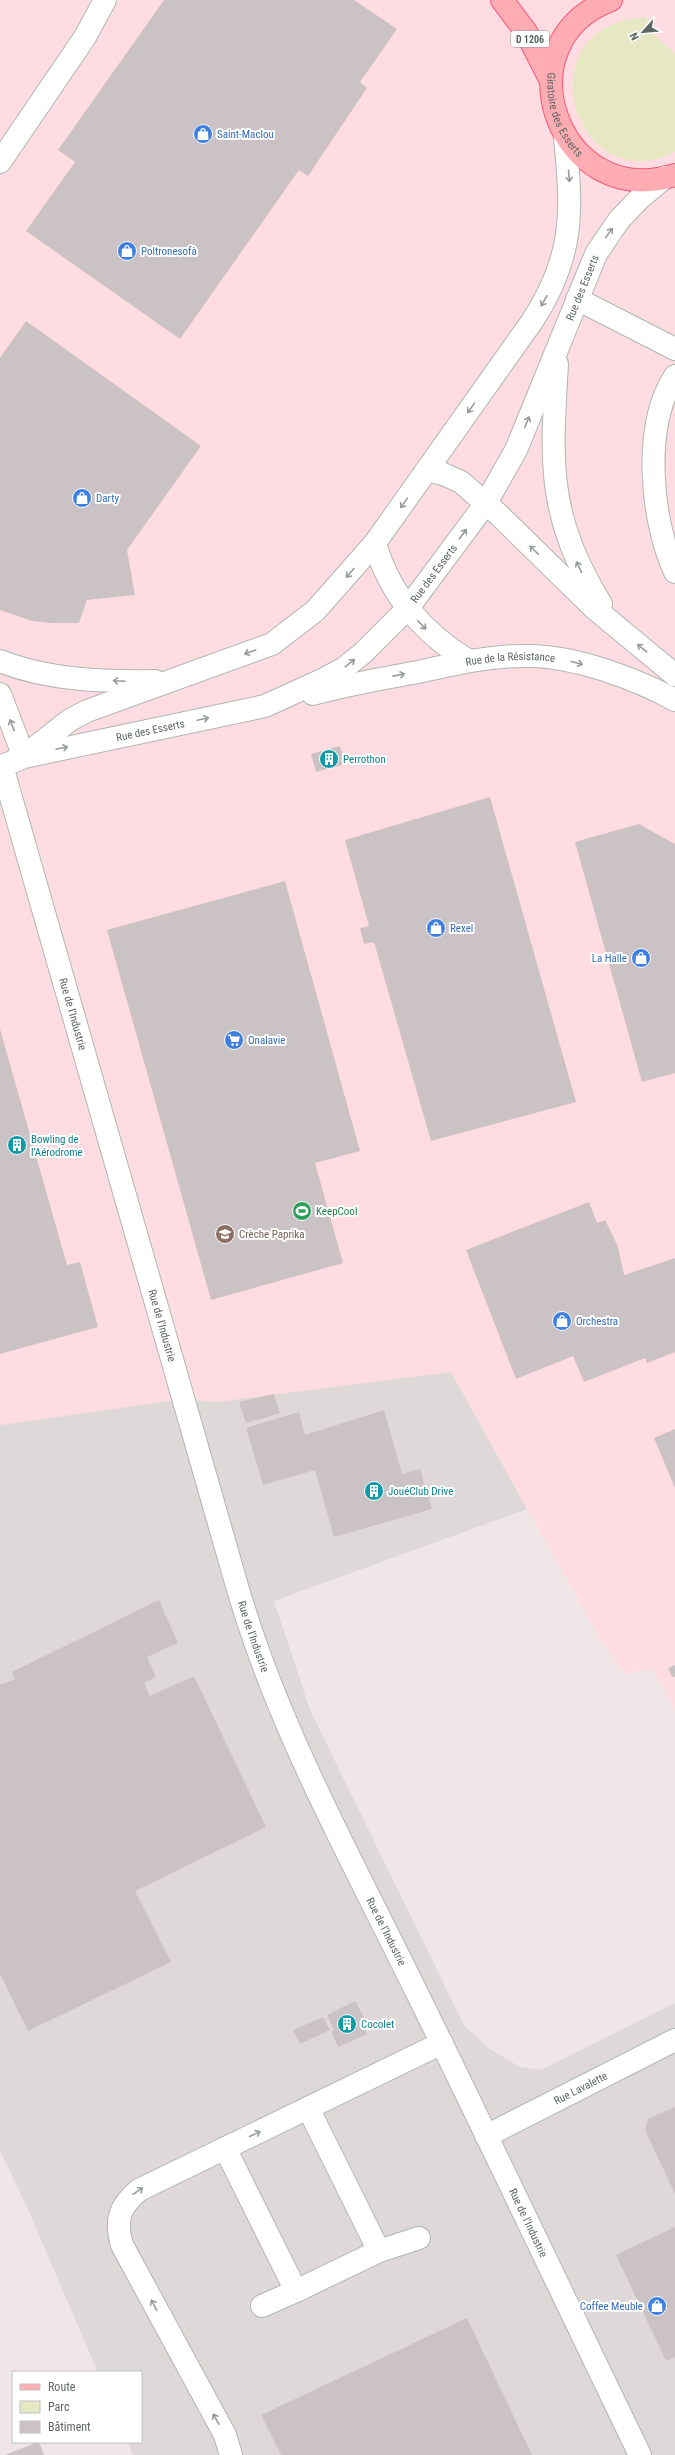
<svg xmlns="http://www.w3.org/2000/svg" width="675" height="2455" viewBox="0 0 675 2455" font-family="'Roboto Condensed',sans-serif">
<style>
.commercial{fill:#ffdce1}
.industrial{fill:#dfd8d9}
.green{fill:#e5e8c2}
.building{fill:#cbc2c5}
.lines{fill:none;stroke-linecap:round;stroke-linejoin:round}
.minor-casing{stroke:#aeb6b4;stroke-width:24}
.major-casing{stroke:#f65978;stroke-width:24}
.minor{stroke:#fff;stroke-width:22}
.major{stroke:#ffacb3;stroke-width:22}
.oneway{stroke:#969c9a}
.labels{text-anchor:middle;stroke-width:4;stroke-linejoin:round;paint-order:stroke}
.shield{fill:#fff;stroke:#8e9592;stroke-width:1}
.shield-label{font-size:10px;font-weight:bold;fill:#5d6763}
.street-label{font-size:11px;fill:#5d6763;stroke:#fff}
.shop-label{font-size:11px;fill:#366cbe;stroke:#fff;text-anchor:start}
.culture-label{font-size:11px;fill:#0d838f;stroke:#fff;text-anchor:start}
.leisure-label{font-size:11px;fill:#27864d;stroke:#fff;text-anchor:start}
.education-label{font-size:11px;fill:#785e54;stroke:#fff;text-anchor:start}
</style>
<rect width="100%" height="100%" fill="#f0e6e7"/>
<path class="commercial" d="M0,0H675V1710L652,1667L626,1675L600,1639L451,1372L216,1402L183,1399L0,1425Z"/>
<path class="industrial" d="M451,1372L527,1509L274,1601L310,1710L464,2025L488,2048L520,2067L541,2070L675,2003V2455H133L127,2442H141V2372H98L26,2205L0,2151V1425L183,1399L216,1402Z"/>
<path class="green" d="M646,17L654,36L675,53V152C575,203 519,25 646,17Z"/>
<g class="building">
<path d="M164,0H354L397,29L360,82L367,88L308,176L299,170L180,339L26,231L75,162L58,150Z"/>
<path d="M26,321L201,446L127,550L135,595L87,600L79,623H51L32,621L0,610V358Z"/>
<path d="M340,746L346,764L316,772L311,754Z"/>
<path d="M490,797L576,1102L431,1141L374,942L364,944L360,928L369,926L345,840Z"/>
<path d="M639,824L675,844V1073L642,1082L575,842Z"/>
<path d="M285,881L360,1151L315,1163L343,1263L211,1300L107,930Z"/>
<path d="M0,1029L67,1265L80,1262L98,1327L0,1354Z"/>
<path d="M589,1202L597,1223L605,1220L612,1234L618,1247L624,1275L675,1258V1352L647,1363L645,1358L584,1382L573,1356L516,1379L466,1250Z"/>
<path d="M274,1394L280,1413L246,1423L239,1402Z"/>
<path d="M384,1410L402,1474L420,1469L432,1509L334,1537L315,1470L263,1485L246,1428L299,1412L305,1435Z"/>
<path d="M675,1429V1488L654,1438Z"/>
<path d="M159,1600L178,1643L147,1657L156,1677L144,1683L150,1696L194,1676L266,1827L135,1891L171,1962L28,2031L0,1974V1685L15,1679L12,1672Z"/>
<path d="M675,1665V1677H672L668,1668Z"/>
<path d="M355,2001L364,2017L360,2018L367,2034L338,2047L331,2031L334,2030L327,2015Z"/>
<path d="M323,2017L330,2030L300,2044L293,2030Z"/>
<path d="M675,2107V2194L645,2130L648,2119Z"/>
<path d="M675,2227V2357L666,2361L616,2255Z"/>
<path d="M467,2318L532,2455H281L261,2415Z"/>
<path d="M39,2442L44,2455H5L38,2442Z"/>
</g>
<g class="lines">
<g class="minor-casing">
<g id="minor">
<path d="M0,162L85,37L105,0"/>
<path d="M577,299L675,349"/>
<path d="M557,364C551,463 547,516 601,604"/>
<path d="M675,376C642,426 651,520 675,572"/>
<path d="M426,471L441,473L461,482L499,515L594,608L675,675"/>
<path d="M375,543C389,594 424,634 469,661"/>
<path d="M0,661C47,680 104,682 155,681"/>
<path d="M0,694L24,757"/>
<path id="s1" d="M313,694C349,684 386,678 423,671C458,663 494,655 531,656C577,657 634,678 675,700"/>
<path d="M28,753L70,720L87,711L272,644L315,611L375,543L533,320C575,255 572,211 565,137"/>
<path id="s2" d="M2,766L237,1586C278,1728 351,1858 416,1991C492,2145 565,2300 640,2455"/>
<path id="s3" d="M0,767L24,757L265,706L322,680L343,669L363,653L408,608L486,503L516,450L596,254L619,220L640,198L665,177"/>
<path d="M308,2108L379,2251"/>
<path id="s4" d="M486,2136L675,2040"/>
<path d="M225,2148L296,2291L379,2251L419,2238"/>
<path d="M262,2306L296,2291"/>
<path d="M231,2455L225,2435L122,2245C115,2220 119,2207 139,2190L442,2043"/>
</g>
</g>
<g class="major-casing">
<g id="major">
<path d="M502,0L526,32L551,81"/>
<path id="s5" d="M611,0C499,42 558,212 675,175"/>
</g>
</g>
<use href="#minor" class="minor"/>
<use href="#major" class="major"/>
</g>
<defs><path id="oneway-shaft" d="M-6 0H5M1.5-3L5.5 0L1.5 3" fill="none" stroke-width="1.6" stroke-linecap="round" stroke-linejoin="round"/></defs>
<g class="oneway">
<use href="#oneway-shaft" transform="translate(569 176) rotate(85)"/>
<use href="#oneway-shaft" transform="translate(609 233) rotate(-55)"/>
<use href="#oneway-shaft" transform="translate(544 301) rotate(119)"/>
<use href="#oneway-shaft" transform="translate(471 408) rotate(125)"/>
<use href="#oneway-shaft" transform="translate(527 422) rotate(-68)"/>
<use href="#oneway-shaft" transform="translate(404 503) rotate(125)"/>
<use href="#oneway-shaft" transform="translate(463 534) rotate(-53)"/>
<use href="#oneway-shaft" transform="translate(534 550) rotate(-136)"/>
<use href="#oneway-shaft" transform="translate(579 567) rotate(-115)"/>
<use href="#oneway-shaft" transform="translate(350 573) rotate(131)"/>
<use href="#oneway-shaft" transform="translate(422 625) rotate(46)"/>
<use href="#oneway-shaft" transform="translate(642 648) rotate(-141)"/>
<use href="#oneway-shaft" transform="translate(250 652) rotate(160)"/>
<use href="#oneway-shaft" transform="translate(350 663) rotate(-38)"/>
<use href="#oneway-shaft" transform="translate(577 663) rotate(15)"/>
<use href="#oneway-shaft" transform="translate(399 675) rotate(-11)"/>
<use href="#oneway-shaft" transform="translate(119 681) rotate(-177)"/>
<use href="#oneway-shaft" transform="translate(203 719) rotate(-12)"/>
<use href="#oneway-shaft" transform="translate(12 725) rotate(-111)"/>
<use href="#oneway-shaft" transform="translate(62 748) rotate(-12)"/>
<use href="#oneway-shaft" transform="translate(255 2134) rotate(-25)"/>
<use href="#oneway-shaft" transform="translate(138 2191) rotate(-34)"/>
<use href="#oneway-shaft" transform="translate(154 2305) rotate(-118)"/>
<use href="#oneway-shaft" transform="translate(216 2419) rotate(-119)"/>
</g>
<defs>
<g id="shop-disc" transform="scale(1)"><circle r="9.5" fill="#3f7fe0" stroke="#fff"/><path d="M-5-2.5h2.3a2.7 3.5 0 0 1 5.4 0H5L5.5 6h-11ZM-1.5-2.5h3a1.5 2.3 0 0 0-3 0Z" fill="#fff"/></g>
<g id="building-disc" transform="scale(1)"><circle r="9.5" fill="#0f9aa8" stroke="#fff"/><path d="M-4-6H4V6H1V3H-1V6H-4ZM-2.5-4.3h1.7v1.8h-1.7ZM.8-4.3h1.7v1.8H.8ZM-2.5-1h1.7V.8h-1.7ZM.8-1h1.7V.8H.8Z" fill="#fff"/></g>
<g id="supermarket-disc" transform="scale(1)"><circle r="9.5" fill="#3f7fe0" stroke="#fff"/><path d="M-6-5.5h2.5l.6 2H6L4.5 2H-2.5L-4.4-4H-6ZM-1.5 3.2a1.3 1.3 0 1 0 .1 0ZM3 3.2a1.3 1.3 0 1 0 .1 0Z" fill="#fff"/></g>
<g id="stadium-disc" transform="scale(1)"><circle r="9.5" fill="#2e9e5b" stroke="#fff"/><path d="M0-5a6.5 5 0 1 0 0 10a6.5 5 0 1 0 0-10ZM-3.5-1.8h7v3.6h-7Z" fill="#fff"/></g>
<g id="school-disc" transform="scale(1)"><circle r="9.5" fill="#8d6e63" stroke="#fff"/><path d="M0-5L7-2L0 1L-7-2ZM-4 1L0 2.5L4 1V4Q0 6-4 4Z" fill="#fff"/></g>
</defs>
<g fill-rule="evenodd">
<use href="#shop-disc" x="203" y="134"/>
<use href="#shop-disc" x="127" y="251"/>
<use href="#shop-disc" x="82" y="498"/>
<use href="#building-disc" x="329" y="759"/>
<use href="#shop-disc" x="436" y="928"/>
<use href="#shop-disc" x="641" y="958"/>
<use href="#supermarket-disc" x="234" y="1040"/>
<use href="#building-disc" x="17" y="1145"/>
<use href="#stadium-disc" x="302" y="1211"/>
<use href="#school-disc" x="225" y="1234"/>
<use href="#shop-disc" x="562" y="1321"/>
<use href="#building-disc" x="374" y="1491"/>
<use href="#building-disc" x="347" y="2024"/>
<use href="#shop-disc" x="657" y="2306"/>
</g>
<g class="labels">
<rect class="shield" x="511" y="31" width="38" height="16" rx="3"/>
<g class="shield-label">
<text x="530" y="43">D 1206</text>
</g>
<g class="street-label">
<text dy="4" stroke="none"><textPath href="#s5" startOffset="144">Giratoire des Esserts</textPath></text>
<text dy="4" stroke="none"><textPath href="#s3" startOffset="815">Rue des Esserts</textPath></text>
<text dy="4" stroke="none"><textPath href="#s3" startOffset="491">Rue des Esserts</textPath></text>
<text dy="4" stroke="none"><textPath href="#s1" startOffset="201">Rue de la Résistance</textPath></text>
<text dy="4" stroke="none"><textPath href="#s3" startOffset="155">Rue des Esserts</textPath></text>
<text dy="4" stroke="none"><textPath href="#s2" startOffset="258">Rue de l'Industrie</textPath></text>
<text dy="4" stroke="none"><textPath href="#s2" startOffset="582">Rue de l'Industrie</textPath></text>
<text dy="4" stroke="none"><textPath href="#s2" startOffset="906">Rue de l'Industrie</textPath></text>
<text dy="4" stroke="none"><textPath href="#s2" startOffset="1230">Rue de l'Industrie</textPath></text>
<text dy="4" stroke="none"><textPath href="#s4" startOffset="106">Rue Lavalette</textPath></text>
<text dy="4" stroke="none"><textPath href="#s2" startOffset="1554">Rue de l'Industrie</textPath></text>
</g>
<g class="shop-label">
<text x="217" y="138">Saint-Maclou</text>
<text x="141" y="255">Poltronesofà</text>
<text x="96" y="502">Darty</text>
<text x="450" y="932">Rexel</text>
<text x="627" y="962" text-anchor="end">La Halle</text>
<text x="248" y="1044">Onalavie</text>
<text x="576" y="1325">Orchestra</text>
<text x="643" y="2310" text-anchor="end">Coffee Meuble</text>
</g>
<g class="culture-label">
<text x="343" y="763">Perrothon</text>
<text x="31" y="1143">Bowling de<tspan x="31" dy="13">l'Aérodrome</tspan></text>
<text x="388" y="1495">JouéClub Drive</text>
<text x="361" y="2028">Cocolet</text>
</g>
<g class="leisure-label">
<text x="316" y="1215">KeepCool</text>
</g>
<g class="education-label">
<text x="239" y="1238">Crèche Paprika</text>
</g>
</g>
<rect x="12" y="2371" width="130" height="72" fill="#ffffff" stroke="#bec2c1"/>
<rect x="20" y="2384" width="20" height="6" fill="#ffacb3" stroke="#bec2c1"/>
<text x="48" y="2391" font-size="12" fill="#5d6763">Route</text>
<rect x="20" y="2401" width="20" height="12" fill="#e5e8c2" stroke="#bec2c1"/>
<text x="48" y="2411" font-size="12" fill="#5d6763">Parc</text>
<rect x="20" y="2421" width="20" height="12" fill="#cbc2c5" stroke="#bec2c1"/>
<text x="48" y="2431" font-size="12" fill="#5d6763">Bâtiment</text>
<g transform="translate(643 32) rotate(243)" stroke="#ffffff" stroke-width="3" paint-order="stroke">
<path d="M0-3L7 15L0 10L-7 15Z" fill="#5d6763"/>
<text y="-6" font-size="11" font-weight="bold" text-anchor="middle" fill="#5d6763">N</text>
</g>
</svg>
